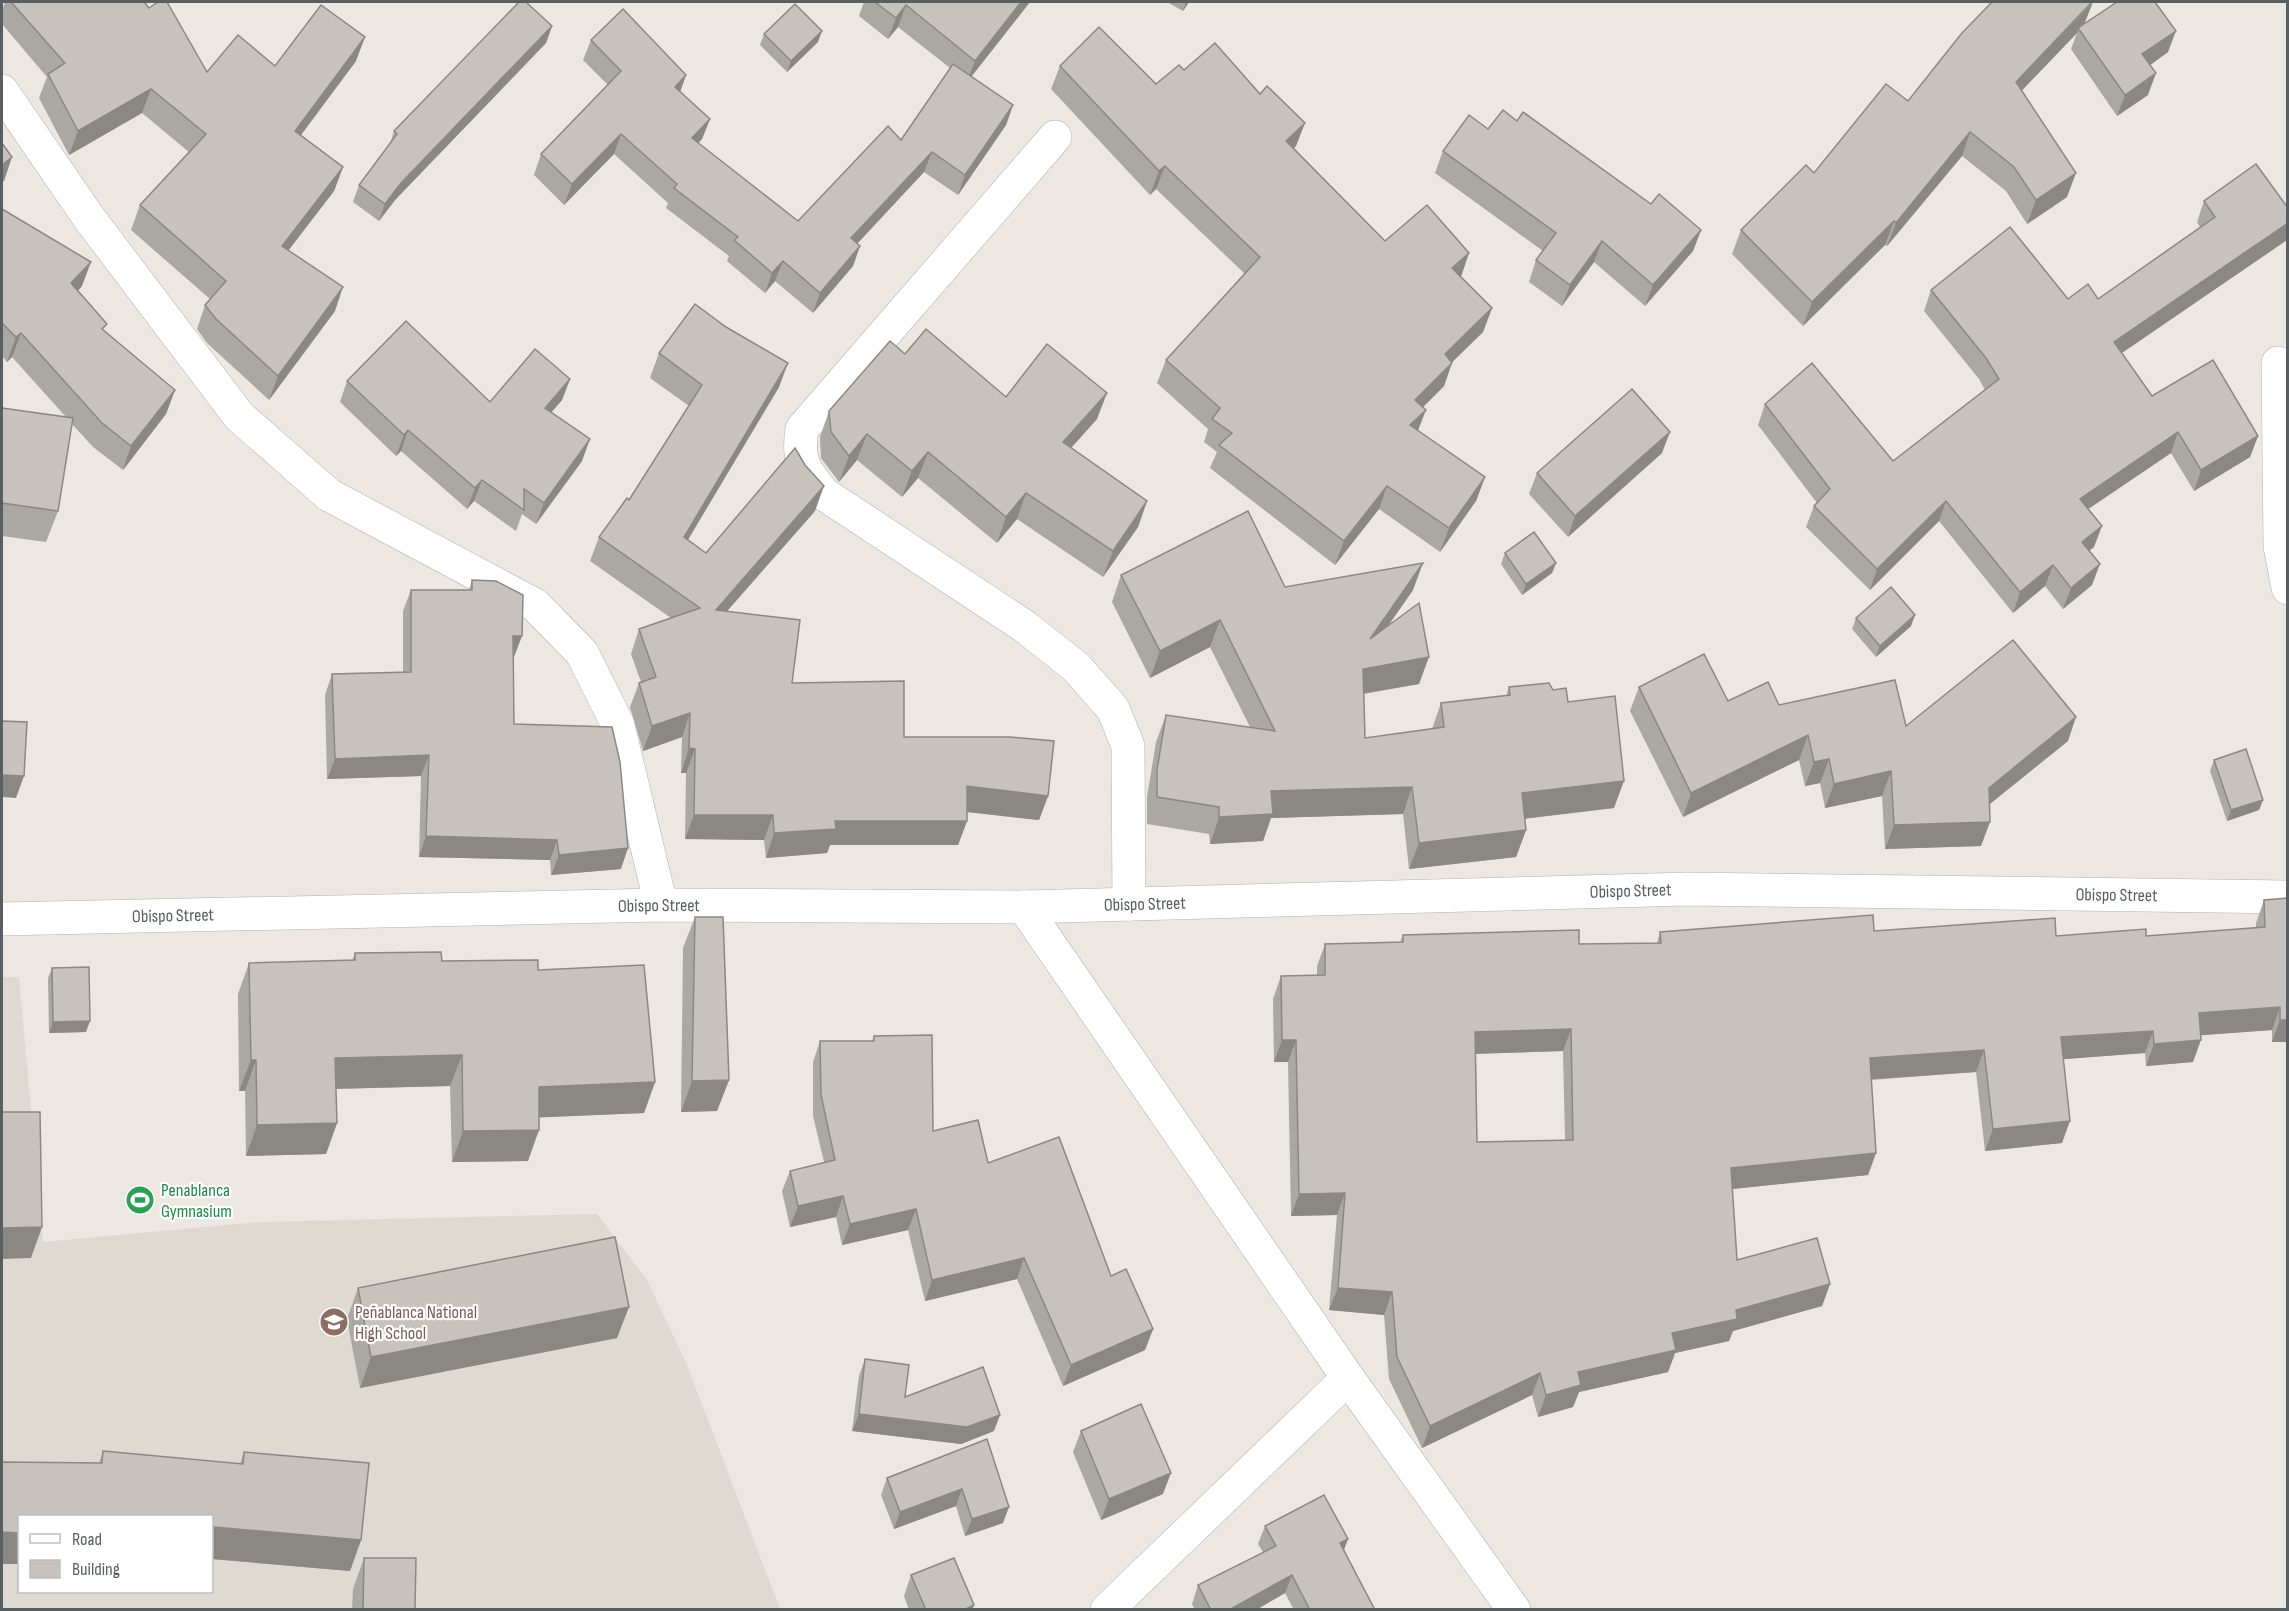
<svg xmlns="http://www.w3.org/2000/svg" width="2289" height="1611" viewBox="0 0 2289 1611" font-family="'Sofia Sans Condensed',sans-serif">
<style>
.education{fill:#ded9d1;fill-rule:evenodd}
.lines{fill:none;stroke-linecap:round;stroke-linejoin:round}
.street-casing{stroke:#aeb3b6;stroke-width:34}
.secondary-casing{stroke:#adb2b6;stroke-width:34}
.street{stroke:#fff;stroke-width:33}
.secondary{stroke:#fff;stroke-width:33}
.wall{fill:#aba7a3;fill-rule:evenodd}
.shaded-wall{fill:#8b8884}
.building{fill:#c7c2bd;stroke:#8b8884;stroke-width:1.5;fill-rule:evenodd}
.labels{text-anchor:middle;stroke-width:4.5;stroke-linejoin:round;paint-order:stroke}
.street-label{font-size:18px;fill:#595e61;stroke:#fff}
.leisure-label{font-size:18px;fill:#27864d;stroke:#fff;text-anchor:start}
.education-label{font-size:18px;fill:#785e54;stroke:#fff;text-anchor:start}
</style>
<rect width="100%" height="100%" fill="#ece7e0"/>
<path class="education" d="M2,977H19L43,1242L259,1222L597,1214L647,1280L687,1365L780,1609L2,1610ZM20,1516H212V1592H20Z"/>
<g class="lines">
<g class="street-casing">
<g id="street">
<path d="M2,91L89,218L239,416L329,495L535,605L582,653L618,725L661,905"/>
<path d="M1055,137L802,429C797,461 804,470 824,494L1024,626L1076,667L1113,709L1128,746L1129,904"/>
<path d="M2278,363L2280,546L2288,588"/>
<path d="M1024,907L1348,1378L1514,1610"/>
<path d="M1107,1610L1348,1378"/>
</g>
</g>
<g class="secondary-casing">
<g id="secondary">
<path id="s1" d="M2,919L661,905L1024,907L1688,889L2288,897"/>
</g>
</g>
<use href="#street" class="street"/>
<use href="#secondary" class="secondary"/>
</g>
<g class="wall">
<path d="M5,2H144L149,8L207,72L275,66L356,61L301,135L343,167L334,191L289,250L335,311L269,400L207,343L197,329L205,305L210,299L131,230L140,205L189,152L142,113L69,155L39,98L47,77L2,24V11Z"/>
<path d="M864,2H1030L971,77L1013,105L1006,125L958,195L924,172L857,243L860,246L853,266L813,313L775,281L765,293L727,261L729,256L666,208L668,203L614,154L564,205L534,175L541,154L608,85L583,60L591,40L686,75L680,92L710,119L702,139L698,143L798,221L901,140L950,68L898,27L888,39L859,16Z"/>
<path d="M1167,2H1189L1183,11Z"/>
<path d="M2084,24L2168,52L2150,65L2148,95L2117,116L2071,49L2077,33L2021,91L2067,197L2027,224L2006,191L1962,156L1887,246L1885,245L1803,326L1732,254L1741,230L1814,173Z"/>
<path d="M552,26L546,43L395,200L379,221L353,202L359,185L390,144L394,131Z"/>
<path d="M764,34L818,42L787,72L760,45Z"/>
<path d="M1060,66L1156,84L1184,70L1296,146L1294,148L1385,241L1460,277L1492,308L1483,332L1452,362L1444,386L1423,407L1418,431L1485,477L1476,501L1440,552L1379,509L1335,565L1210,468L1217,452L1204,442L1208,429L1157,383L1166,360L1245,274L1156,189L1150,195L1051,89Z"/>
<path d="M1517,121L1651,204L1701,230L1693,251L1645,306L1594,262L1562,306L1529,282L1536,260L1543,251L1435,173L1443,151L1488,129Z"/>
<path d="M2204,201L2288,208L2287,240L2122,353L2152,396L2258,436L2250,457L2194,491L2171,453L2088,509L2094,547L2089,551L2092,585L2063,609L2045,586L2013,613L1939,521L1870,590L1806,527L1814,506L1817,503L1758,425L1765,404L1893,461L1985,390L1979,379L1924,311L1931,290L2068,299H2098L2200,227L2197,222Z"/>
<path d="M2,209L82,286L78,291L104,331L175,390L166,414L123,470L93,447L72,424L58,511L46,542L2,536V408L66,417L12,357L7,362L2,356Z"/>
<path d="M659,353L779,387L688,540L706,553L815,511L727,611L792,683L904,737L1048,796L1039,820L967,812V821L958,845H830L827,853L766,858L764,840L685,839L686,773H681L682,737L643,751L630,707L639,683L641,682L631,654L639,629L671,618L590,561L599,537L629,500L689,406L650,378Z"/>
<path d="M570,379L562,400L551,412L582,461L536,524L522,514L516,531L474,501L467,509L401,451L396,456L340,402L347,381L490,402Z"/>
<path d="M1006,397L1097,419L1071,448L1147,501L1138,527L1103,577L1017,519L997,543L918,478L902,497L857,460L839,482L821,458L820,437L829,411Z"/>
<path d="M1662,453L1568,537L1529,494L1537,473Z"/>
<path d="M1505,553L1556,563L1552,573L1522,595L1501,564Z"/>
<path d="M1121,575L1285,587L1413,590L1388,626L1419,684L1364,694L1365,738L1432,729L1441,703L1506,696L1509,687L1553,690L1568,702L1614,808L1524,819L1526,830L1516,857L1409,869L1403,814L1271,818L1263,841L1210,844L1209,834L1147,824V797L1156,742L1166,715L1250,727L1210,647L1150,678L1112,602Z"/>
<path d="M472,580L514,657H513L514,724L621,869L551,875L550,860L419,857L421,776L327,779L325,695L332,674L403,672V611L411,590H469Z"/>
<path d="M1856,618L1911,626L1876,657L1852,629Z"/>
<path d="M1639,687L1728,701L1779,705L1906,726L2068,741L1989,804L1981,846L1885,849L1882,796L1825,808L1820,783L1805,786L1799,760L1683,817L1630,711Z"/>
<path d="M2214,760L2263,800L2259,810L2227,821L2210,771Z"/>
<path d="M2288,898V1042H2272V1030L2201,1035L2193,1062L2146,1066L2145,1053L2063,1059L2062,1143L1985,1151L1976,1072L1871,1080L1876,1153L1868,1175L1732,1189L1737,1260L1830,1284L1822,1306L1733,1331L1729,1341L1675,1353L1668,1372L1579,1392L1573,1407L1538,1417L1532,1395L1422,1448L1389,1379L1384,1315L1329,1310L1337,1215L1291,1216L1288,1062H1274L1273,999L1281,976H1317V966L1325,944L1400,942L1403,935L1579,944L1657,943L1660,932L1874,931L2056,936H2146L2256,928V923L2264,900ZM1563,1051L1565,1140L1477,1142L1476,1054Z"/>
<path d="M695,917L729,1080L717,1111L681,1112L683,948Z"/>
<path d="M355,953L538,970L655,1082L644,1113L539,1117L528,1161L452,1162L450,1086L336,1089L337,1123L326,1154L246,1156L245,1091H239L238,994L249,963L352,961Z"/>
<path d="M52,968L86,1032L49,1033L48,978Z"/>
<path d="M874,1036L933,1131L988,1163L1111,1276L1153,1329L1145,1350L1063,1386L1017,1279L925,1301L908,1230L842,1245L836,1217L790,1227L782,1191L790,1171L824,1162L813,1116V1062L820,1041H872Z"/>
<path d="M358,1288L617,1338L360,1388L347,1319Z"/>
<path d="M865,1359L905,1397L994,1431L961,1444L852,1431L859,1376Z"/>
<path d="M1081,1431L1163,1494L1101,1520L1073,1452Z"/>
<path d="M987,1439L1003,1523L965,1536L956,1506L894,1529L881,1495L887,1478Z"/>
<path d="M103,1451L240,1464L244,1452L361,1540L350,1571L212,1559V1516L20,1564H2V1462L99,1463Z"/>
<path d="M1265,1526L1348,1539L1344,1550L1375,1610H1294L1285,1593L1256,1610H1195L1192,1604L1198,1585L1263,1552L1258,1544Z"/>
<path d="M364,1558L415,1610H352L353,1589Z"/>
<path d="M911,1575L974,1605L972,1610H909L904,1596Z"/>
</g>
<g class="shaded-wall">
<path d="M1021,2H1030L967,82L975,61Z"/>
<path d="M1186,2H1189L1183,11Z"/>
<path d="M2093,2L2084,25L2078,28L2077,33L2007,106L2016,82Z"/>
<path d="M906,5L898,27L888,39L896,18Z"/>
<path d="M552,26L546,43L395,200L379,221L385,204L401,183Z"/>
<path d="M822,31L818,42L787,72L791,61Z"/>
<path d="M2176,31L2168,52L2135,76L2142,54Z"/>
<path d="M365,37L356,61L286,155L295,131Z"/>
<path d="M2156,73L2148,95L2117,116L2125,95Z"/>
<path d="M686,75L679,95L675,87Z"/>
<path d="M151,89L142,113L69,155L78,131Z"/>
<path d="M1013,105L1006,125L958,195L965,175Z"/>
<path d="M710,119L702,139L685,158L692,138Z"/>
<path d="M1305,123L1296,146L1278,164L1286,141Z"/>
<path d="M1970,132L1962,156L1887,246L1896,223Z"/>
<path d="M621,134L614,154L564,205L572,184Z"/>
<path d="M932,152L924,172L844,258L851,238Z"/>
<path d="M12,157L4,181L2,182V165Z"/>
<path d="M1165,166L1156,189L1150,195L1159,171Z"/>
<path d="M343,167L334,191L273,270L282,246Z"/>
<path d="M2076,173L2067,197L2027,224L2036,200Z"/>
<path d="M1894,221L1885,245L1803,326L1812,302Z"/>
<path d="M2288,223L2287,240L2107,363L2114,342Z"/>
<path d="M1701,230L1693,251L1645,306L1653,285Z"/>
<path d="M1602,241L1594,262L1562,306L1570,285Z"/>
<path d="M860,246L853,266L813,313L820,293Z"/>
<path d="M1469,253L1461,277L1452,268Z"/>
<path d="M783,261L775,281L765,293L772,273Z"/>
<path d="M91,262L82,286L62,307L71,283Z"/>
<path d="M343,287L335,311L269,400L278,376Z"/>
<path d="M1492,308L1483,332L1436,378L1445,354Z"/>
<path d="M21,333L12,357L7,362L16,337Z"/>
<path d="M788,363L779,387L675,561L684,537Z"/>
<path d="M1452,363L1444,386L1407,423L1415,400Z"/>
<path d="M570,379L562,400L537,429L545,408Z"/>
<path d="M175,390L166,414L123,470L131,446Z"/>
<path d="M1107,393L1097,419L1053,468L1063,442Z"/>
<path d="M1426,410L1417,433L1410,425Z"/>
<path d="M408,430L401,451L396,456L404,435Z"/>
<path d="M1670,432L1662,453L1568,537L1575,516Z"/>
<path d="M2178,432L2171,453L2072,520L2080,499Z"/>
<path d="M867,434L857,460L839,482L849,456Z"/>
<path d="M2258,436L2250,457L2194,491L2201,470Z"/>
<path d="M590,439L582,461L536,524L544,503Z"/>
<path d="M928,452L918,478L902,497L912,471Z"/>
<path d="M1485,477L1476,501L1440,552L1449,528Z"/>
<path d="M482,480L474,501L467,509L475,488Z"/>
<path d="M824,486L815,511L707,634L716,610Z"/>
<path d="M1387,486L1379,509L1335,565L1344,541Z"/>
<path d="M1026,493L1017,519L997,543L1006,517Z"/>
<path d="M1147,501L1138,527L1103,577L1113,551Z"/>
<path d="M1946,501L1939,521L1870,590L1877,569Z"/>
<path d="M2102,526L2094,547L2074,563L2082,542Z"/>
<path d="M1423,563L1413,590L1360,666L1370,639Z"/>
<path d="M1556,563L1552,573L1522,595L1526,584Z"/>
<path d="M2100,564L2092,585L2063,609L2071,588Z"/>
<path d="M2053,565L2045,586L2013,613L2020,592Z"/>
<path d="M1915,615L1911,626L1876,657L1880,646Z"/>
<path d="M1220,620L1210,647L1150,678L1160,651Z"/>
<path d="M513,636H522L514,657L506,656Z"/>
<path d="M1429,657L1419,684L1353,695L1363,669Z"/>
<path d="M690,713L682,737L643,751L652,726Z"/>
<path d="M2076,717L2068,741L1980,812L1989,788Z"/>
<path d="M1808,735L1799,760L1683,817L1691,793Z"/>
<path d="M689,748L695,749L686,773H681Z"/>
<path d="M429,755L421,776L327,779L335,759Z"/>
<path d="M1829,759L1820,783L1805,786L1814,762Z"/>
<path d="M1891,771L1882,796L1825,808L1834,784Z"/>
<path d="M2,775L24,776L16,798L2,797Z"/>
<path d="M1624,781L1614,808L1512,820L1522,793Z"/>
<path d="M967,786L1048,796L1039,820L959,811Z"/>
<path d="M1412,787L1403,814L1271,818L1263,841L1210,844L1219,817L1271,791Z"/>
<path d="M2263,800L2259,810L2227,821L2231,810Z"/>
<path d="M694,815H773L764,840L685,839Z"/>
<path d="M835,821H967L958,845H830L827,853L766,858L774,833Z"/>
<path d="M1990,822L1981,846L1885,849L1894,825Z"/>
<path d="M1526,830L1516,857L1409,869L1419,843Z"/>
<path d="M426,836L557,840L550,860L419,857Z"/>
<path d="M628,848L621,869L551,875L559,855Z"/>
<path d="M2280,1007L2272,1030L2191,1036L2199,1013Z"/>
<path d="M2280,1020H2288V1042H2272Z"/>
<path d="M90,1021L86,1032L49,1033L53,1022Z"/>
<path d="M1571,1029L1563,1051L1467,1054L1475,1032Z"/>
<path d="M2153,1031L2145,1053L2053,1060L2061,1037Z"/>
<path d="M1282,1040H1296L1288,1062H1274Z"/>
<path d="M2201,1040L2193,1062L2146,1066L2154,1044Z"/>
<path d="M1984,1050L1976,1072L1861,1080L1870,1058Z"/>
<path d="M462,1055L450,1086L324,1089L335,1058Z"/>
<path d="M251,1060H256L245,1091H239Z"/>
<path d="M729,1080L717,1111L681,1112L692,1081Z"/>
<path d="M655,1082L644,1113L528,1118L539,1087Z"/>
<path d="M2070,1121L2062,1143L1985,1151L1993,1129Z"/>
<path d="M337,1123L326,1154L246,1156L257,1125Z"/>
<path d="M539,1130L528,1161L452,1162L463,1131Z"/>
<path d="M1876,1153L1868,1175L1723,1190L1731,1168Z"/>
<path d="M1345,1193L1337,1215L1291,1216L1299,1194Z"/>
<path d="M843,1196L836,1217L790,1227L798,1206Z"/>
<path d="M916,1209L908,1230L842,1245L850,1224Z"/>
<path d="M42,1227L31,1258L2,1259V1228Z"/>
<path d="M1024,1258L1017,1279L925,1301L932,1280Z"/>
<path d="M1830,1284L1822,1306L1733,1331L1729,1341L1675,1353L1668,1372L1579,1392L1573,1407L1538,1417L1546,1395L1578,1372L1672,1333L1736,1310Z"/>
<path d="M1338,1288L1392,1292L1384,1315L1329,1310Z"/>
<path d="M629,1307L617,1338L360,1388L371,1357Z"/>
<path d="M1153,1329L1145,1350L1063,1386L1071,1365Z"/>
<path d="M1540,1373L1532,1395L1422,1448L1430,1426Z"/>
<path d="M859,1414L1000,1415L994,1431L961,1444L852,1431Z"/>
<path d="M1171,1473L1163,1494L1101,1520L1109,1499Z"/>
<path d="M962,1489L956,1506L894,1529L900,1512Z"/>
<path d="M1009,1507L1003,1523L965,1536L972,1519Z"/>
<path d="M214,1527L361,1540L350,1571L212,1559V1534Z"/>
<path d="M2,1532L20,1533V1564H2Z"/>
<path d="M1348,1539L1341,1557L1340,1543Z"/>
<path d="M1292,1575L1285,1593L1256,1610H1229Z"/>
<path d="M974,1605L972,1610H964Z"/>
</g>
<g class="building">
<path d="M11,2H144L149,8L158,2H167L207,72L238,35L275,66L321,5L365,37L295,131L343,167L282,246L343,287L278,376L216,319L205,305L226,281L140,205L206,134L151,89L78,131L48,74L65,63Z"/>
<path d="M519,2H526L552,26L401,183L385,204L359,185L397,134L394,131Z"/>
<path d="M875,2H1021L975,61L906,5L896,18Z"/>
<path d="M1992,2H2092L2016,82L2076,173L2036,200L2014,167L1970,132L1896,223L1894,221L1812,302L1741,230L1806,165L1814,173L1886,84L1908,101L1962,33Z"/>
<path d="M2117,2H2155L2176,31L2142,54L2156,73L2125,95L2078,28Z"/>
<path d="M795,4L822,31L791,61L764,34Z"/>
<path d="M623,9L686,75L675,87L710,119L692,138L798,221L888,126L901,140L953,64L1013,105L965,175L932,152L851,238L860,246L820,293L783,261L772,273L734,240L738,237L674,188L677,184L621,134L572,184L541,154L621,71L591,40Z"/>
<path d="M1099,27L1156,84L1179,65L1184,70L1215,43L1260,94L1267,86L1305,123L1286,141L1385,241L1427,205L1469,253L1452,268L1492,308L1445,354L1452,363L1415,400L1426,410L1410,425L1485,477L1449,528L1387,486L1344,541L1219,445L1232,433L1212,419L1220,408L1166,360L1260,257L1165,166L1159,171L1060,66Z"/>
<path d="M1503,110L1517,121L1523,112L1651,204L1659,194L1701,230L1653,285L1602,241L1570,285L1536,260L1556,233L1443,151L1469,115L1488,129Z"/>
<path d="M2,143L12,157L2,165Z"/>
<path d="M2256,164L2288,208V223L2114,342L2152,396L2213,360L2258,436L2201,470L2178,432L2080,499L2102,526L2082,542L2100,564L2071,588L2053,565L2020,592L1946,501L1877,569L1814,506L1830,489L1765,404L1812,363L1893,461L1999,379L1986,358L1931,290L2010,227L2068,299L2088,284L2098,299L2215,217L2204,201Z"/>
<path d="M2,209L91,262L71,283L107,324L102,329L175,390L131,446L102,423L21,333L16,337L2,323Z"/>
<path d="M695,304L726,327L788,363L684,537L706,553L795,448L805,465L824,486L716,610L800,620L792,683L904,681V737H1010L1054,741L1048,796L967,786V821H835L836,829L774,833L773,815H694L695,749L689,748L690,713L652,726L639,683L656,677L639,629L700,608L599,537L627,498L629,500L702,385L659,353Z"/>
<path d="M406,321L490,402L535,349L570,379L545,408L590,439L544,503L524,489V510L482,480L475,488L408,430L404,435L347,381Z"/>
<path d="M926,329L1006,397L1047,344L1107,393L1063,442L1147,501L1113,551L1026,493L1006,517L928,452L912,471L867,434L849,456L831,432L829,411L890,341L905,354Z"/>
<path d="M1632,389L1670,432L1575,516L1537,473Z"/>
<path d="M2,408L73,418L58,511L2,503Z"/>
<path d="M1248,511L1285,587L1423,563L1370,639L1419,603L1429,657L1363,669L1365,738L1444,727L1441,703L1510,695L1509,687L1549,683L1553,690L1566,688L1568,702L1615,696L1624,781L1522,793L1526,830L1419,843L1412,787L1271,791L1273,814L1219,817V807L1157,797V770L1166,715L1275,731L1220,620L1160,651L1121,575Z"/>
<path d="M1534,532L1556,563L1526,584L1505,553Z"/>
<path d="M472,580L496,581L523,595L522,636H513L514,724L612,727L620,762L628,848L559,855L557,840L426,836L429,755L335,759L332,674L411,672V590H472Z"/>
<path d="M1891,587L1915,615L1880,646L1856,618Z"/>
<path d="M2013,640L2076,717L1989,788L1990,822L1894,825L1891,771L1834,784L1829,759L1814,762L1808,735L1691,793L1639,687L1704,654L1728,701L1768,682L1779,705L1895,680L1906,726Z"/>
<path d="M2,721L27,722L24,776L2,775Z"/>
<path d="M2246,749L2263,800L2231,810L2214,760Z"/>
<path d="M2288,898V1020H2280V1007L2199,1013L2201,1040L2154,1044L2153,1031L2061,1037L2070,1121L1993,1129L1984,1050L1870,1058L1876,1153L1731,1168L1737,1260L1817,1238L1830,1284L1736,1310L1737,1319L1672,1333L1676,1350L1578,1372L1581,1385L1546,1395L1540,1373L1430,1426L1397,1357L1392,1292L1338,1288L1345,1193L1299,1194L1296,1040H1282L1281,976L1325,975V944L1403,942V935L1579,930V944L1661,943L1660,932L1873,915L1874,931L2055,918L2056,936L2146,929V936L2265,927L2264,900ZM1571,1029L1573,1140L1477,1142L1475,1032Z"/>
<path d="M695,917H723L729,1080L692,1081Z"/>
<path d="M441,952L442,961L538,960V970L644,965L655,1082L539,1087V1130L463,1131L462,1055L335,1058L337,1123L257,1125L256,1060H251L249,963L355,960V953Z"/>
<path d="M89,967L90,1021L53,1022L52,968Z"/>
<path d="M932,1035L933,1131L978,1120L988,1163L1059,1137L1111,1276L1126,1269L1153,1329L1071,1365L1024,1258L932,1280L916,1209L850,1224L843,1196L798,1206L790,1171L835,1160L821,1095L820,1041H874V1036Z"/>
<path d="M2,1112H40L42,1227L2,1228Z"/>
<path d="M615,1237L629,1307L371,1357L358,1288Z"/>
<path d="M865,1359L909,1365L905,1397L983,1367L1000,1415L967,1427L859,1414Z"/>
<path d="M1141,1404L1171,1473L1109,1499L1081,1431Z"/>
<path d="M987,1439L1009,1507L972,1519L962,1489L900,1512L887,1478Z"/>
<path d="M103,1451L243,1464L244,1452L369,1463L361,1540L214,1527L213,1540H212V1516H20V1533L2,1532V1462L102,1463Z"/>
<path d="M1324,1495L1348,1539L1340,1543L1375,1610H1310L1292,1575L1229,1610H1211L1198,1585L1276,1546L1265,1526Z"/>
<path d="M364,1558H416L415,1610H363Z"/>
<path d="M954,1558L974,1605L964,1610H926L911,1575Z"/>
</g>
<defs>
<g id="stadium-disc" transform="scale(1.5)"><circle r="9.5" fill="#2e9e5b" stroke="#fff"/><path d="M0-5a6.5 5 0 1 0 0 10a6.5 5 0 1 0 0-10ZM-3.5-1.8h7v3.6h-7Z" fill="#fff"/></g>
<g id="school-disc" transform="scale(1.5)"><circle r="9.5" fill="#8d6e63" stroke="#fff"/><path d="M0-5L7-2L0 1L-7-2ZM-4 1L0 2.5L4 1V4Q0 6-4 4Z" fill="#fff"/></g>
</defs>
<g fill-rule="evenodd">
<use href="#stadium-disc" x="140" y="1200"/>
<use href="#school-disc" x="334" y="1322"/>
</g>
<g class="labels">
<g class="street-label">
<text dy="6" stroke="none"><textPath href="#s1" startOffset="1629">Obispo Street</textPath></text>
<text dy="6" stroke="none"><textPath href="#s1" startOffset="2115">Obispo Street</textPath></text>
<text dy="6" stroke="none"><textPath href="#s1" startOffset="1143">Obispo Street</textPath></text>
<text dy="6" stroke="none"><textPath href="#s1" startOffset="657">Obispo Street</textPath></text>
<text dy="6" stroke="none"><textPath href="#s1" startOffset="171">Obispo Street</textPath></text>
</g>
<g class="leisure-label">
<text x="161" y="1196">Penablanca<tspan x="161" dy="21">Gymnasium</tspan></text>
</g>
<g class="education-label">
<text x="355" y="1318">Peñablanca National<tspan x="355" dy="21">High School</tspan></text>
</g>
</g>
<rect width="2289" height="1611" fill="none" stroke="#595e61" stroke-width="6"/>
<rect x="18" y="1515" width="195" height="78" fill="#ffffff" stroke="#bdbfc0" stroke-width="1.5"/>
<rect x="30" y="1534" width="30" height="9" fill="#ffffff" stroke="#bdbfc0" stroke-width="1.5"/>
<text x="72" y="1545" font-size="18" fill="#595e61">Road</text>
<rect x="30" y="1560" width="30" height="18" fill="#c7c2bd" stroke="#bdbfc0" stroke-width="1.5"/>
<text x="72" y="1575" font-size="18" fill="#595e61">Building</text>
</svg>
